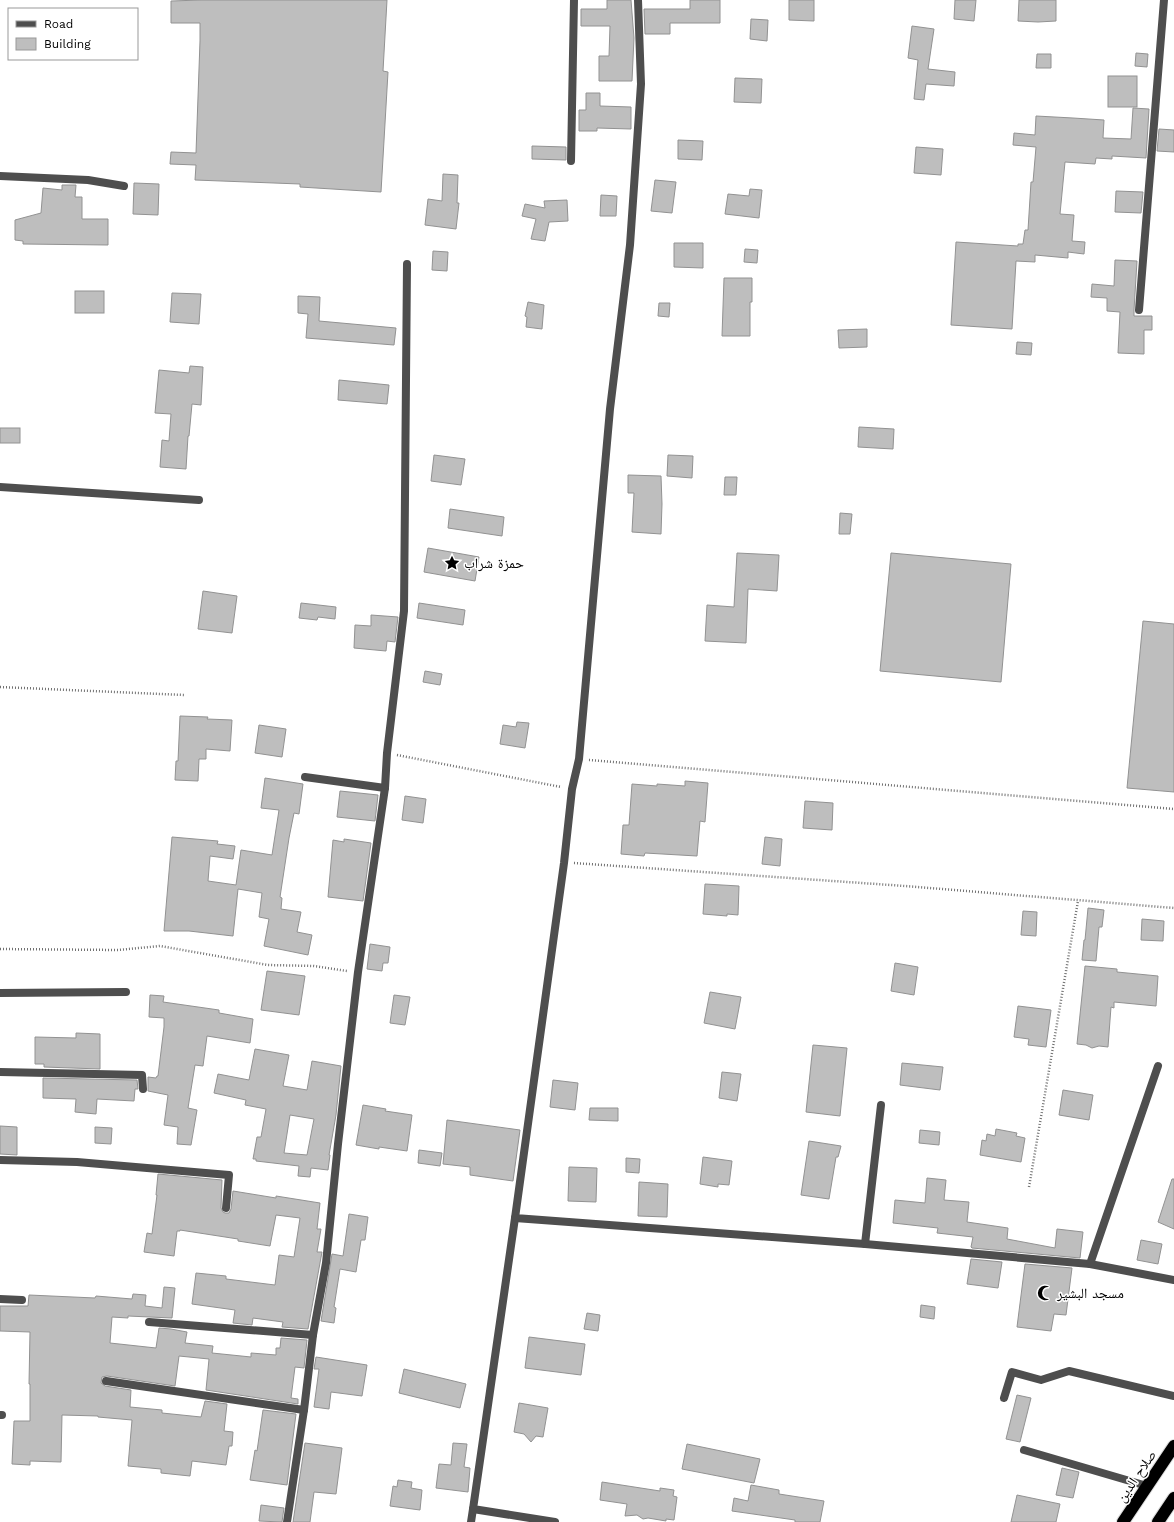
<svg xmlns="http://www.w3.org/2000/svg" width="1174" height="1522" viewBox="0 0 1174 1522" font-family="'Work Sans','Noto Naskh Arabic',sans-serif">
<style>
.building{fill:#bebebe;stroke:#929292;fill-rule:evenodd}
.lines{fill:none;stroke-linecap:round;stroke-linejoin:round}
.highway-casing{stroke:#dbdbdb;stroke-width:14}
.path{stroke:#707070;stroke-width:2.5;stroke-dasharray:1 2;stroke-linecap:butt}
.lane{stroke:#4e4e4e;stroke-width:8}
.street{stroke:#4e4e4e;stroke-width:8}
.highway{stroke:#000;stroke-width:12}
.labels{text-anchor:middle;stroke-width:3;stroke-linejoin:round;paint-order:stroke}
.poi-label{font-size:14px;fill:#000;stroke:#fff;text-anchor:start}
.street-label{font-size:14px;fill:#000;stroke:#fff}
</style>
<rect width="100%" height="100%" fill="#fff"/>
<g class="building">
<path d="M201,0H387L383,71L388,72L381,192L300,187V184L195,180L196,165L170,164L171,152L196,153L200,41V23H171V1Z"/>
<path d="M607,0H631L634,38L632,81H599V56H609L610,26H581V9H607Z"/>
<path d="M690,0H720V23H670V34H645L644,9H690Z"/>
<path d="M789,0H814V21L789,20Z"/>
<path d="M955,0H976L974,21L954,19Z"/>
<path d="M1019,0H1056V21L1038,22L1018,21Z"/>
<path d="M751,19L768,20L767,41L750,39Z"/>
<path d="M912,26L934,29L928,69L955,72L954,86L926,84L924,100L914,99L918,60L908,58Z"/>
<path d="M1136,53L1148,54L1147,67L1135,66Z"/>
<path d="M1037,54H1051V68H1036Z"/>
<rect x="1108" y="76" width="29" height="31"/>
<path d="M735,78L762,79L761,103L734,102Z"/>
<path d="M586,93H600V106L631,107V129L597,128V131H579V110H586Z"/>
<path d="M1133,108L1149,109L1146,158L1112,156V159L1096,158L1095,164L1065,162L1060,214L1074,215L1072,241L1085,242L1084,254L1068,252V258L1035,255V262L1016,261L1012,329L951,325L956,242L1018,246V244H1023L1025,230H1028L1031,182H1033L1036,147L1013,145L1014,133L1035,135L1036,116L1073,118L1104,120L1103,138L1131,139Z"/>
<path d="M1159,129L1174,130V152L1157,151Z"/>
<path d="M678,140L703,141L702,160L678,159Z"/>
<path d="M532,146L566,147V160L532,159Z"/>
<path d="M916,147L943,149L941,175L914,173Z"/>
<path d="M443,174L458,175L457,203H459L456,229L425,225L428,199L442,201Z"/>
<path d="M655,180L676,182L672,213L651,211Z"/>
<path d="M134,183L159,184L158,215L133,214Z"/>
<path d="M62,185H76L75,197H82V219H108V245L23,244V241L15,240V220L41,213L43,188L62,190Z"/>
<path d="M750,189L762,190L759,218L725,214L728,194L749,196Z"/>
<path d="M1116,191L1143,192L1141,213L1115,212Z"/>
<path d="M601,195L617,196L616,216H600Z"/>
<path d="M567,200L568,221L549,222L545,241L531,239L536,219L522,216L525,204L545,208L544,201Z"/>
<path d="M674,243H703V268L674,267Z"/>
<path d="M745,249L758,250L757,263L744,262Z"/>
<path d="M433,251L448,252L447,271L432,270Z"/>
<path d="M1115,260L1137,261L1134,310V316H1152V330H1144V354L1118,353L1120,312L1107,311V298L1091,297L1092,284L1114,286Z"/>
<path d="M724,278H752V302H750V336H722Z"/>
<rect x="75" y="291" width="29" height="22"/>
<path d="M172,293L201,294L199,324L170,322Z"/>
<path d="M298,296L320,297L319,321L396,328L394,345L306,338L308,314L298,313Z"/>
<path d="M528,302L544,305L542,329L526,327L527,317L525,316Z"/>
<path d="M659,303H670L669,317L658,316Z"/>
<path d="M867,329V347L839,348L838,330Z"/>
<path d="M1017,342L1032,343L1031,355L1016,354Z"/>
<path d="M190,366L203,367L201,405L192,404L189,436H188L186,469L160,467L162,440L169,441L171,414L155,413L159,370L189,373Z"/>
<path d="M339,380L389,385L387,404L338,400Z"/>
<path d="M859,427L894,429L893,449L858,447Z"/>
<rect x="0" y="428" width="20" height="15"/>
<path d="M434,455L465,459L461,485L431,481Z"/>
<path d="M668,455L693,456L692,478L667,476Z"/>
<path d="M628,475L661,476L662,504L661,534L632,532L634,493H628Z"/>
<path d="M725,477H737L736,495H724Z"/>
<path d="M450,509L504,517L502,536L448,528Z"/>
<path d="M840,513L852,514L850,534H839Z"/>
<path d="M428,548L479,557L475,581L424,572Z"/>
<path d="M737,553L779,555L777,591L748,589L746,643L705,641L707,605L734,607Z"/>
<path d="M891,553L1011,564L1001,682L880,671Z"/>
<path d="M203,591L237,596L232,633L198,629Z"/>
<path d="M301,603L336,607L335,619L318,617L317,620L299,618Z"/>
<path d="M419,603L465,610L463,625L417,618Z"/>
<path d="M371,615L398,617L395,642L387,641L386,651L354,648L355,625L371,626Z"/>
<path d="M1143,621L1174,624V792L1127,788Z"/>
<path d="M425,671L442,674L440,685L423,682Z"/>
<path d="M180,716L208,717L207,719L232,720L230,751L206,749V759H199L198,781L175,780L176,761H178Z"/>
<path d="M517,722L529,723L525,748L500,744L503,725L516,727Z"/>
<path d="M259,725L286,729L282,757L255,753Z"/>
<path d="M265,778L303,784L299,814L294,813L289,838L280,897L282,898L281,909L301,912L297,932L312,935L308,955L264,946L269,919L259,917L262,893L238,889L233,936L189,931H164L172,837L218,841L217,844L235,846L233,859L210,856L208,881L236,885L241,850L272,855L279,810L261,808Z"/>
<path d="M685,781L708,783L705,822L700,821L697,856L645,853L644,856L621,854L623,825H629L632,784L657,786V784L685,786Z"/>
<path d="M340,791L378,795L375,821L337,817Z"/>
<path d="M405,796L426,799L423,823L402,820Z"/>
<path d="M805,801L833,803L832,830L803,828Z"/>
<path d="M765,837L782,839L780,866L762,864Z"/>
<path d="M344,839L371,843L363,901L328,897L333,840L344,842Z"/>
<path d="M705,884L739,886L738,915L727,914V916L703,914Z"/>
<path d="M1088,908L1104,910L1102,927H1099L1096,961L1082,960L1084,940H1085Z"/>
<path d="M1023,911L1037,912L1036,936L1021,935Z"/>
<path d="M1142,919L1164,921L1163,941L1141,940Z"/>
<path d="M370,944L390,947L388,963H383L382,971L367,969Z"/>
<path d="M895,963L918,967L914,995L891,991Z"/>
<path d="M1085,966L1117,969V972L1158,976L1156,1006L1114,1002V1008L1111,1007L1108,1047L1099,1046L1092,1048L1086,1045L1077,1044Z"/>
<path d="M267,971L305,976L299,1015L261,1010Z"/>
<path d="M710,992L741,997L735,1029L704,1023Z"/>
<path d="M150,995L164,996L163,1002L219,1010V1013L253,1019L250,1043L207,1036L203,1066L195,1065L188,1108L197,1110L191,1145L177,1144L178,1127L164,1125L168,1095L148,1091V1077L156,1078L157,1076H158L164,1027V1018L149,1017Z"/>
<path d="M394,995L410,997L405,1025L390,1023Z"/>
<path d="M1018,1006L1051,1010L1046,1047L1028,1045L1029,1039L1014,1037Z"/>
<path d="M76,1033L100,1034V1069L44,1067V1064H35V1037L76,1038Z"/>
<path d="M813,1045L847,1048L840,1116L806,1112Z"/>
<path d="M255,1049L289,1055L283,1086L307,1090L312,1061L341,1066L336,1115L329,1155H330L328,1170L311,1168L310,1177L298,1176L299,1166L256,1161V1159H253L257,1137H261L266,1109L245,1105L246,1100L214,1093L218,1074L249,1080ZM290,1115L314,1119L307,1155L284,1153Z"/>
<path d="M902,1063L943,1067L940,1090L900,1085Z"/>
<path d="M722,1072L741,1074L737,1101L719,1098Z"/>
<path d="M43,1078L137,1080L138,1089H135L134,1101L97,1099L96,1114L75,1112L76,1099L43,1098Z"/>
<path d="M553,1080L578,1083L575,1110L550,1107Z"/>
<path d="M1063,1090L1093,1095L1089,1120L1059,1115Z"/>
<path d="M363,1105L386,1109L385,1111L412,1115L407,1151L379,1147V1149L356,1145Z"/>
<path d="M590,1108H618V1121L589,1120Z"/>
<path d="M447,1120L520,1130L513,1181L470,1175V1167L443,1164Z"/>
<path d="M0,1126L17,1127V1155L0,1154Z"/>
<path d="M95,1127L112,1128L111,1144L95,1143Z"/>
<path d="M996,1129L1017,1133L1016,1136L1025,1138L1021,1162L980,1155L982,1140L986,1141L987,1134L995,1136Z"/>
<path d="M920,1130L940,1132L939,1145L919,1143Z"/>
<path d="M809,1141L841,1146L838,1157H836L829,1199L801,1195Z"/>
<path d="M419,1150L442,1153L440,1166L418,1163Z"/>
<path d="M703,1157L732,1161L729,1185L718,1184V1187L700,1184Z"/>
<path d="M626,1158L640,1159L639,1173L626,1172Z"/>
<path d="M569,1167L597,1168L596,1202L568,1201Z"/>
<path d="M158,1174L222,1180L221,1208L223,1212L225,1213H229L231,1209L233,1191L276,1198V1196L320,1203L317,1229H321L317,1252H322L308,1329L282,1327L283,1322L253,1318L252,1325L233,1323L235,1310L192,1304L196,1273L226,1276V1279L275,1285L279,1255L294,1257L300,1218L276,1215L270,1246L238,1241V1239L180,1230V1231H177L174,1256L144,1252L147,1233L152,1234L157,1195H156Z"/>
<path d="M927,1178L946,1180L944,1200L969,1202L967,1222L1008,1228L1007,1239L1055,1248L1057,1229L1083,1232L1080,1258L972,1248L971,1247L973,1237L937,1233L938,1228L893,1223L895,1200L925,1203Z"/>
<path d="M1172,1179H1174V1229L1158,1222Z"/>
<path d="M639,1182L668,1184L667,1217L638,1216Z"/>
<path d="M349,1214L368,1217L365,1240H361L356,1272L340,1269L334,1307L336,1308L334,1323L321,1321L332,1254L343,1256Z"/>
<path d="M1141,1240L1162,1244L1158,1264L1137,1260Z"/>
<path d="M971,1259L1002,1262L998,1288L967,1284Z"/>
<path d="M1025,1264L1072,1268L1066,1315L1054,1314L1051,1331L1017,1327Z"/>
<path d="M164,1287L175,1288L172,1318L128,1316V1318L112,1317L110,1343L156,1348L159,1328L171,1329L187,1332L185,1343L213,1346L212,1353L251,1357V1353L276,1355V1348H280L281,1338L307,1340L304,1368L295,1367L291,1398L298,1399V1404L206,1390L209,1359L179,1356L175,1386L107,1376L102,1377L101,1383L105,1386L131,1390L130,1407L162,1410V1413L201,1417L205,1401L227,1404L224,1431L233,1432L232,1446H229L226,1465L192,1461L190,1476L161,1473V1469L128,1466L132,1420L98,1417V1416L62,1415L61,1462L30,1461V1465L12,1464L14,1421H30V1384H29L30,1332L0,1331V1306H28L29,1295L95,1298L96,1296L132,1299L133,1294L146,1295L145,1306L162,1308Z"/>
<path d="M921,1305L935,1307L934,1319L920,1317Z"/>
<path d="M587,1313L600,1315L598,1331L584,1329Z"/>
<path d="M529,1337L585,1344L581,1375L525,1368Z"/>
<path d="M316,1357L367,1365L362,1396L331,1392L329,1409L314,1407L319,1369H314Z"/>
<path d="M404,1369L466,1384L460,1408L399,1393Z"/>
<path d="M1017,1395L1031,1398L1020,1442L1006,1439Z"/>
<path d="M519,1403L548,1408L543,1437L536,1436L531,1442L524,1434L514,1432Z"/>
<path d="M263,1410L296,1414L287,1485L250,1480L255,1450L257,1451Z"/>
<path d="M305,1443L342,1448L336,1494L314,1492L310,1522H293Z"/>
<path d="M453,1443L467,1444L464,1467L470,1468L468,1492L436,1488L439,1464L451,1465Z"/>
<path d="M687,1444L760,1459L754,1483L682,1469Z"/>
<path d="M1062,1468L1079,1472L1073,1498L1056,1495Z"/>
<path d="M398,1480L412,1482L411,1488L422,1490L420,1510L390,1506L393,1486L397,1487Z"/>
<path d="M602,1482L660,1491V1488L674,1490L673,1496L677,1497L674,1520L666,1519V1521L648,1518L643,1519L637,1515L625,1516L627,1504L600,1500Z"/>
<path d="M751,1485L779,1490V1494L824,1501L820,1522H795V1520L732,1511L734,1498L748,1501Z"/>
<path d="M1017,1495L1060,1504L1056,1522H1011Z"/>
<path d="M261,1505L284,1508L282,1522L259,1521Z"/>
</g>
<g class="lines">
<g class="highway-casing">
<g id="highway">
<path d="M1123,1522L1174,1446"/>
<path d="M1158,1522L1174,1498"/>
</g>
</g>
<g class="path">
<path d="M0,687L184,695"/>
<path d="M397,755L561,787"/>
<path d="M589,760L1174,809"/>
<path d="M574,863L905,886L1174,908"/>
<path d="M0,949L118,950L160,946L268,965L314,966L347,971"/>
<path d="M1029,1187L1078,901"/>
</g>
<g class="lane">
<path d="M638,0L641,84L630,245L610,409L579,759L572,789L564,863L515,1218L865,1244L1090,1264L1174,1280"/>
<path d="M571,161L574,0"/>
<path d="M1139,310L1164,0"/>
<path d="M0,487L199,500"/>
<path d="M305,777L385,788"/>
<path d="M0,993L126,992"/>
<path d="M0,1072L142,1075L143,1089"/>
<path d="M0,1160L77,1162L229,1175L226,1208"/>
<path d="M515,1218L473,1509L555,1522"/>
<path d="M865,1244L881,1105"/>
<path d="M1090,1264L1158,1066"/>
<path d="M1004,1398L1012,1372L1041,1380L1069,1371L1174,1396"/>
<path d="M1024,1450L1147,1486"/>
</g>
<g class="street">
<path d="M0,176L88,180L124,186"/>
<path d="M0,1299L22,1300"/>
<path d="M149,1322L313,1335"/>
<path d="M106,1381L304,1410"/>
<path d="M0,1415H2"/>
<path d="M287,1522L304,1410L313,1335L326,1263L338,1144L358,972L385,788L387,753L404,611L407,264"/>
<path d="M471,1522L473,1509"/>
</g>
<use href="#highway" class="highway"/>
</g>
<defs>
<g id="sight-bare" transform="scale(1.2)"><path d="M0-6L1.8-2.2L6-1.7L2.9 1.2L3.7 5.4L0 3.3L-3.7 5.4L-2.9 1.2L-6-1.7L-1.8-2.2Z" fill="#000" stroke="#fff" stroke-width="2.5" paint-order="stroke"/></g>
<g id="mosque-bare" transform="scale(1.2)"><path d="M3.5-4.9A6 6 0 1 0 3.5 4.9A5 5 0 1 1 3.5-4.9Z" fill="#000" stroke="#fff" stroke-width="2.5" paint-order="stroke"/></g>
</defs>
<g fill-rule="evenodd">
<use href="#sight-bare" x="452" y="563"/>
<use href="#mosque-bare" x="1045" y="1293"/>
</g>
<g class="labels">
<g class="poi-label">
<text x="464" y="568">حمزة شراب</text>
<text x="1057" y="1298">مسجد البشير</text>
</g>
<g class="street-label">
<text transform="translate(1136 1476) rotate(-56)" y="5">صلاح الدين</text>
</g>
</g>
<rect x="8" y="8" width="130" height="52" fill="#ffffff" stroke="#999999"/>
<rect x="16" y="21" width="20" height="6" fill="#4e4e4e" stroke="#999999"/>
<text x="44" y="28" font-size="12" fill="#000000">Road</text>
<rect x="16" y="38" width="20" height="12" fill="#bebebe" stroke="#999999"/>
<text x="44" y="48" font-size="12" fill="#000000">Building</text>
</svg>
